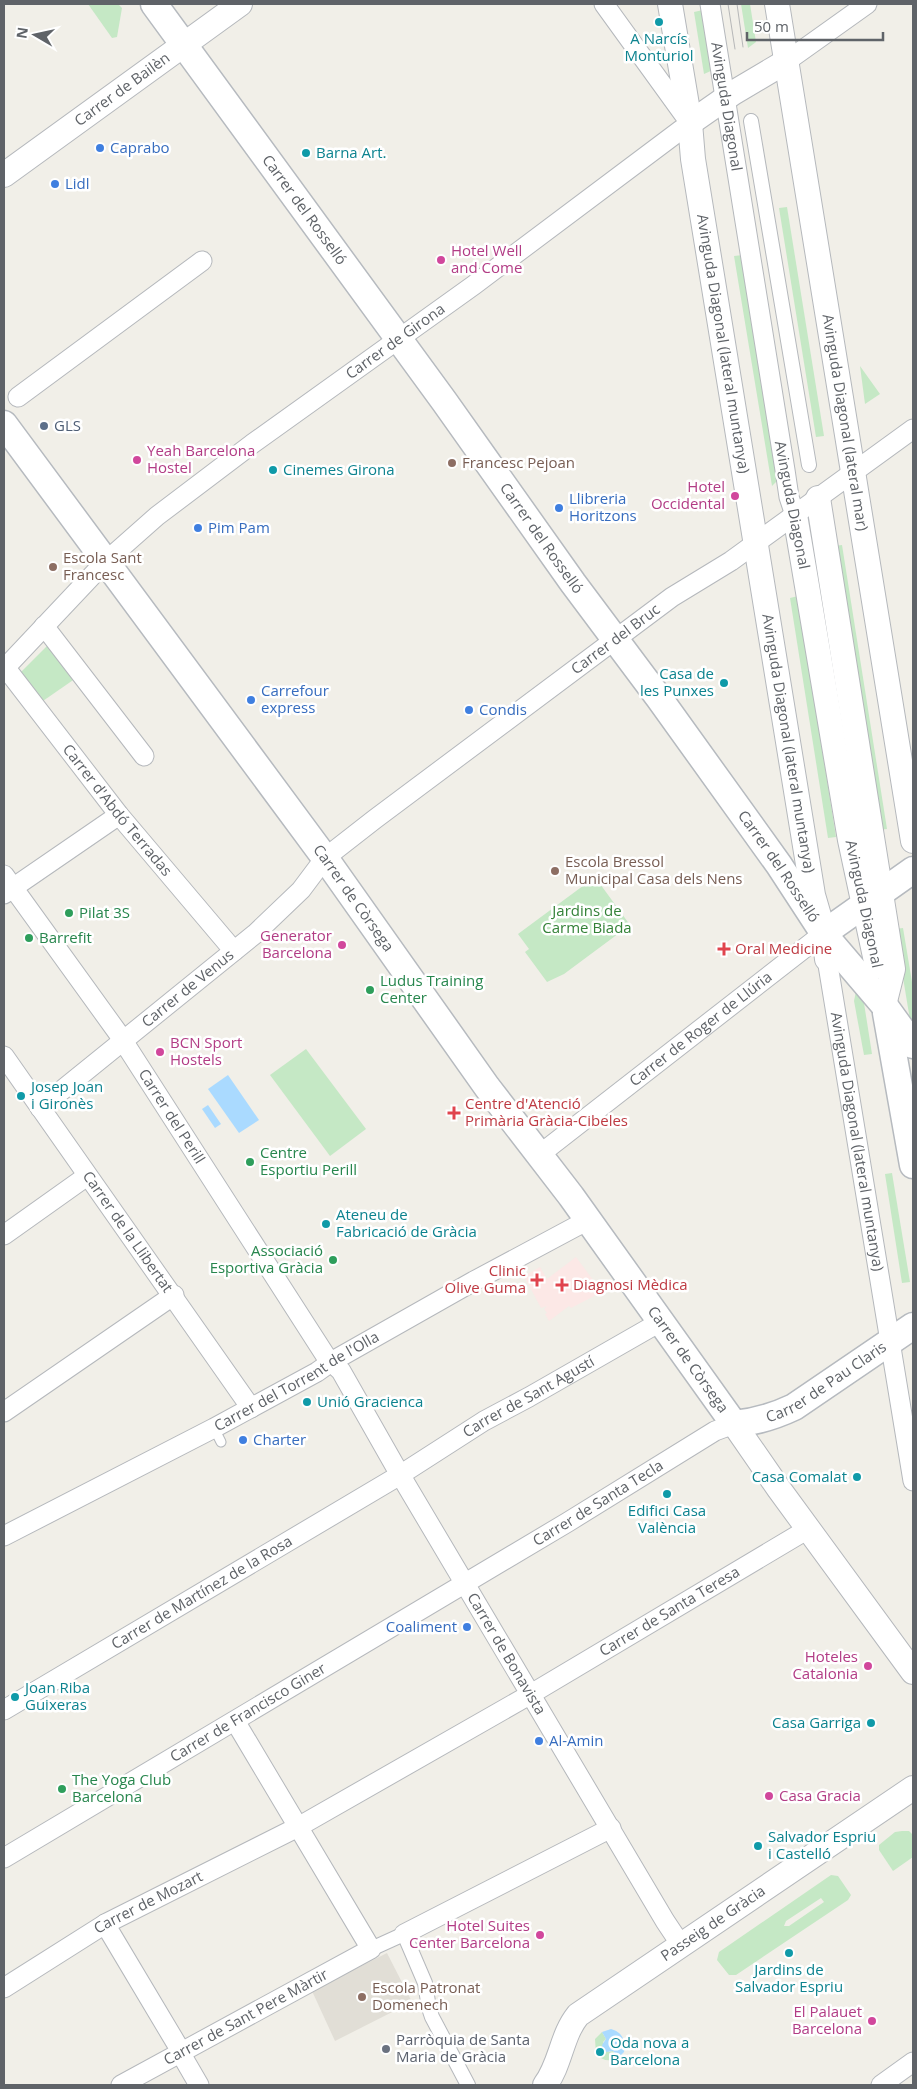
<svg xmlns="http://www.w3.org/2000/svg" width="917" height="2089" viewBox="0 0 917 2089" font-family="'Open Sans',sans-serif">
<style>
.education{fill:#e1ded6}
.medical{fill:#fce8e6}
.green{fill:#c5e8c5;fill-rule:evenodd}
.water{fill:#aadaff}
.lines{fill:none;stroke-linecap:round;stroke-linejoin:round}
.service-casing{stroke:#b5b8bc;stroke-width:11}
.pedestrian-casing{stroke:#b5b8bc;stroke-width:16}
.minor-casing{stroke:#b5b8bc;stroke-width:21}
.tertiary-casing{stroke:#b5b8bc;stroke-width:26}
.secondary-casing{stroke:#b6babf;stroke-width:29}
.service{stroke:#fff;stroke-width:9}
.pedestrian{stroke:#fff;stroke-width:14}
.minor{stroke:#fff;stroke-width:19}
.tertiary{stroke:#fff;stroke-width:24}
.secondary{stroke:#fff;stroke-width:26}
.tram{stroke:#b6b7b8;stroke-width:1}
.culture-dot{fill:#0f9aa8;stroke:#fff;stroke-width:2}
.shop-dot{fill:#3f7fe0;stroke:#fff;stroke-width:2}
.hotel-dot{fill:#d1479c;stroke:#fff;stroke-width:2}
.service-dot{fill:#5c6f8a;stroke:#fff;stroke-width:2}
.education-dot{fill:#8d6e63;stroke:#fff;stroke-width:2}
.leisure-dot{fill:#2e9e5b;stroke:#fff;stroke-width:2}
.health-dot{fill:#e0444e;stroke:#fff;stroke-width:2}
.worship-dot{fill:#6b7280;stroke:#fff;stroke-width:2}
.labels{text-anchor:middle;stroke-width:5;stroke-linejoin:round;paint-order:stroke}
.culture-label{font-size:15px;fill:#0d838f;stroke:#fff;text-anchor:start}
.street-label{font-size:15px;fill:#5f6368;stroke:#fff}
.shop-label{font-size:15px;fill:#366cbe;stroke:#fff;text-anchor:start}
.hotel-label{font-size:15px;fill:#b23c85;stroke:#fff;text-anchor:end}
.service-label{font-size:15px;fill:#4e5e75;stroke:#fff;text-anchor:start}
.education-label{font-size:15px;fill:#785e54;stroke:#fff;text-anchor:start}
.park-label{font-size:15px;fill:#348238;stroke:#fff}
.leisure-label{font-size:15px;fill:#27864d;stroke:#fff;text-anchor:start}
.health-label{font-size:15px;fill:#be3a42;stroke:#fff;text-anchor:start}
.worship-label{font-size:15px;fill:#5b616d;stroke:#fff;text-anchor:start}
</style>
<rect width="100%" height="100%" fill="#f1efe8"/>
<path class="education" d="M387,1953L412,2002L335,2041L312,1991Z"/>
<path class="medical" d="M576,1257L602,1292L571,1308L569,1306L549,1321L545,1314L547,1313L544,1309L547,1306L541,1308L524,1276L540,1267L547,1279Z"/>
<g class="green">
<path d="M88,4H118L122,8L117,37L112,38Z"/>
<path d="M741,4H750L756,42L748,48Z"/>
<path d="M703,10L713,70L704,74L694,12Z"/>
<path d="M787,207L824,436L816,437L779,208Z"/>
<path d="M743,255L779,479L772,486L734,256Z"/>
<path d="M860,366L880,394L865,404Z"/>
<path d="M842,545L887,829L878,830L834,546Z"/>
<path d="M798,596L836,837L828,838L790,598Z"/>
<path d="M52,641L79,676L40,703L18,675Z"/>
<path d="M595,877L630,925L564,974L547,982L525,952L529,949L518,934Z"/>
<path d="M903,928L913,988V1029L911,1026L895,929Z"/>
<path d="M856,991L864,1003L872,1054L864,1055L854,1001Z"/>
<path d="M306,1049L366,1129L330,1156L270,1075Z"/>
<path d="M892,1173L910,1282L902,1283L885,1174Z"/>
<path d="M902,1831H909L913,1835V1857L893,1871L879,1850V1845L895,1832Z"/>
<path d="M831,1875L838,1876L851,1895L848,1900L736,1975H729L717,1960L719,1952ZM821,1898L824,1902L789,1926H784L786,1921Z"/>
<path d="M602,2032L606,2039L603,2042L609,2052L613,2051L618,2058C609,2062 603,2061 596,2054L595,2039Z"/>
</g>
<g class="water">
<path d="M228,1075L259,1120L239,1133L208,1089Z"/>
<path d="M208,1105L221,1124L215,1128L202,1109Z"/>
<path d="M611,2029C622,2032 626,2040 624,2052L618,2058L613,2051L606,2052L603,2049L602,2045L606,2039L602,2032Z"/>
</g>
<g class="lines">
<g class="service-casing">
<path id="service" d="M214,1428L221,1442"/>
</g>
<g class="pedestrian-casing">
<g id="pedestrian">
<path d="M751,121L809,465"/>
<path d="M371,1949L404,1934L425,1983L429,2008L432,2017L468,2085"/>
</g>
</g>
<g class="minor-casing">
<g id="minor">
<path id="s1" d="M710,4L785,470L789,497L795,515"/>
<path d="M787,61L867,4"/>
<path d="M18,397L202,261"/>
<path d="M44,626L144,756"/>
<path id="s2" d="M5,667L119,815L234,951"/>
<path id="s3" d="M4,669L105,562L157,516L252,444L474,285L690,123L604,4"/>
<path id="s4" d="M4,875L118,1033L327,1358L341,1371L395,1466L665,1921L681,1945"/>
<path d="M4,894L119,815"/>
<path id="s5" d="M827,959L913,1481"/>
<path id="s6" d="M4,1056C86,1173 169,1290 251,1408"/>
<path id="s7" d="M40,1108L255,934L301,890L325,858L375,819L672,597L731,561L913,429"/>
<path id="s8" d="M539,1155L824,933"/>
<path d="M4,1235L87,1176"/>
<path d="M4,1412L174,1295"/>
<path id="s9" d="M4,1536L214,1428L317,1372L331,1362L474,1281L588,1220"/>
<path id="s10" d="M4,1710L400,1475L484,1421L529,1397L660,1322"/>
<path id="s11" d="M4,1858L568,1522L715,1431L734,1424"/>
<path d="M105,1924L179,2048L181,2054L199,2085"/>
<path d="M404,1934L611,1828"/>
<path id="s12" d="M4,1988L105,1924L298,1827L531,1694L808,1529"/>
<path id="s13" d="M121,2085L371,1949L235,1721"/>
<path d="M881,2085L913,2062"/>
</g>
</g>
<g class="tertiary-casing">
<g id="tertiary">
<path id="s14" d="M670,4L690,123L693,159L813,895L824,933L827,959"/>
<path id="s15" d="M777,4L913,841"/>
<path d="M690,123L733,93L787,61"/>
<path id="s16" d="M4,175L240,4"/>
<path d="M818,498L893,969L884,1005"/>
<path d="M795,515L850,840L877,966"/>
<path d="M734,1424L779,1489L913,1672"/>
<path id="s17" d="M545,2085C561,2064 561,2036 578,2015L913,1788"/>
</g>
</g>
<g class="secondary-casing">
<g id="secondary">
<path id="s18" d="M154,4L444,401L573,583L659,698L779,865L826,937L884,1005L913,1045"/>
<path id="s19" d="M4,424L325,858L487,1087L571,1196L734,1424C756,1422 775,1416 794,1407L913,1326"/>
<path d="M824,933L913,870"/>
<path d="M886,1013L913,1165"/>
</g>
</g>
<use href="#service" class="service"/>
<use href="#pedestrian" class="pedestrian"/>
<use href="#minor" class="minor"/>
<use href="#tertiary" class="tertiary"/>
<use href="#secondary" class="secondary"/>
<g class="tram">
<path d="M728,4L735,49"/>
<path d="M737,4L743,47"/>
</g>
</g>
<g class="culture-dot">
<circle cx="659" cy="22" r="5"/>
<circle cx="306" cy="153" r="5"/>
<circle cx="273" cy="470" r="5"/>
<circle cx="724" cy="683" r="5"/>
<circle cx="21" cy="1096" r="5"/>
<circle cx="326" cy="1224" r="5"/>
<circle cx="307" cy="1402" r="5"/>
<circle cx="857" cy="1477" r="5"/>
<circle cx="667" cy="1494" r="5"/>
<circle cx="15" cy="1697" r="5"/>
<circle cx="871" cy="1723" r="5"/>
<circle cx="758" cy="1846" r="5"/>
<circle cx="789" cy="1953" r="5"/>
<circle cx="600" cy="2052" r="5"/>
</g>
<g class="shop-dot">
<circle cx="100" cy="148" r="5"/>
<circle cx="55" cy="184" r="5"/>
<circle cx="559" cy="508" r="5"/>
<circle cx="198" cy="528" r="5"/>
<circle cx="251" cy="700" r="5"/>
<circle cx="469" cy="710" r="5"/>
<circle cx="243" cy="1440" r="5"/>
<circle cx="467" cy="1627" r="5"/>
<circle cx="539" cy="1741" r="5"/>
</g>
<g class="hotel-dot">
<circle cx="441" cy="260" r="5"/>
<circle cx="137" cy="460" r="5"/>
<circle cx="735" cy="496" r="5"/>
<circle cx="342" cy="945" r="5"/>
<circle cx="160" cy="1052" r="5"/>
<circle cx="868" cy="1666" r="5"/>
<circle cx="769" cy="1796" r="5"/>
<circle cx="540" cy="1935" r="5"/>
<circle cx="872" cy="2021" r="5"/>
</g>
<circle class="service-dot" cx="44" cy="426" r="5"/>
<g class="education-dot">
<circle cx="452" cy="463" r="5"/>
<circle cx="53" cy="567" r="5"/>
<circle cx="555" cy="871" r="5"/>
<circle cx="362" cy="1997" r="5"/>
</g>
<g class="leisure-dot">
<circle cx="69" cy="913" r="5"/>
<circle cx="29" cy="938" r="5"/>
<circle cx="370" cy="990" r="5"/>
<circle cx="250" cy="1162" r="5"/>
<circle cx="333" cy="1260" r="5"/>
<circle cx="62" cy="1789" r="5"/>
</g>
<g class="health-dot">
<path d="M721.5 941.5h5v5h5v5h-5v5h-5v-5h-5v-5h5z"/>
<path d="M451.5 1105.5h5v5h5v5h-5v5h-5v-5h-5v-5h5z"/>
<path d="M534.5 1272.5h5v5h5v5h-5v5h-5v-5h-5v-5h5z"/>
<path d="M559.5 1277.5h5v5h5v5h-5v5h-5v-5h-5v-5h5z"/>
</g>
<circle class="worship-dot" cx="386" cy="2049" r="5"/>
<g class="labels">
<g class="culture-label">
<text x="659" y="44" text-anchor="middle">A Narcís<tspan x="659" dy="17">Monturiol</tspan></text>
<text x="316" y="158">Barna Art.</text>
<text x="283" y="475">Cinemes Girona</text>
<text x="714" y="679" text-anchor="end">Casa de<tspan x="714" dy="17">les Punxes</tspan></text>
<text x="31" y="1092">Josep Joan<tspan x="31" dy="17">i Gironès</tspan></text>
<text x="336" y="1220">Ateneu de<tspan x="336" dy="17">Fabricació de Gràcia</tspan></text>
<text x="317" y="1407">Unió Gracienca</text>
<text x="847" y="1482" text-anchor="end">Casa Comalat</text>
<text x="667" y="1516" text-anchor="middle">Edifici Casa<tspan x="667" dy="17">València</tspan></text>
<text x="25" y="1693">Joan Riba<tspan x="25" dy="17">Guixeras</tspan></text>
<text x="861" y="1728" text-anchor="end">Casa Garriga</text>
<text x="768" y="1842">Salvador Espriu<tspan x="768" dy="17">i Castelló</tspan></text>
<text x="789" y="1975" text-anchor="middle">Jardins de<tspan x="789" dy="17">Salvador Espriu</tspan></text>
<text x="610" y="2048">Oda nova a<tspan x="610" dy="17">Barcelona</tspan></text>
</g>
<g class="street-label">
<text dy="5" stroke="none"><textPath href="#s16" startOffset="146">Carrer de Bailèn</textPath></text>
<text dy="5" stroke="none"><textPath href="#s1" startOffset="104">Avinguda Diagonal</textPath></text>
<text dy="5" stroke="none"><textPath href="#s18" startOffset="255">Carrer del Rosselló</textPath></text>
<text dy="5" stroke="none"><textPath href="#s3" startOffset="512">Carrer de Girona</textPath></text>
<text dy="5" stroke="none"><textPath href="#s14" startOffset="344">Avinguda Diagonal (lateral muntanya)</textPath></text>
<text dy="5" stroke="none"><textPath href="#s15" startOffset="424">Avinguda Diagonal (lateral mar)</textPath></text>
<text transform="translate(792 505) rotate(79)" y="5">Avinguda Diagonal</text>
<text dy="5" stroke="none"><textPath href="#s18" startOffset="660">Carrer del Rosselló</textPath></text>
<text dy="5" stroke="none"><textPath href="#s7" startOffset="744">Carrer del Bruc</textPath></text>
<text dy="5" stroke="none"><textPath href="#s14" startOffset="749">Avinguda Diagonal (lateral muntanya)</textPath></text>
<text dy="5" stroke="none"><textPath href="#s2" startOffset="182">Carrer d'Abdó Terradas</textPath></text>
<text dy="5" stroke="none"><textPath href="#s18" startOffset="1065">Carrer del Rosselló</textPath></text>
<text dy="5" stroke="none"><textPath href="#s19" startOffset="589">Carrer de Còrsega</textPath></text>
<text transform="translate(864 904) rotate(78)" y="5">Avinguda Diagonal</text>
<text dy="5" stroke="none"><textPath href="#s7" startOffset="190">Carrer de Venus</textPath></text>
<text dy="5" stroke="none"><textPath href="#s8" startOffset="205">Carrer de Roger de Llúria</textPath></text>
<text dy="5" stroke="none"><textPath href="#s4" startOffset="294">Carrer del Perill</textPath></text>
<text dy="5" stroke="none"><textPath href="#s5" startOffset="185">Avinguda Diagonal (lateral muntanya)</textPath></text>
<text dy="5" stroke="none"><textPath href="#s6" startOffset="215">Carrer de la Llibertat</textPath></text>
<text dy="5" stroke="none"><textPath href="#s19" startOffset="1159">Carrer de Còrsega</textPath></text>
<text dy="5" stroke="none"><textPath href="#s19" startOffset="1341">Carrer de Pau Claris</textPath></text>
<text dy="5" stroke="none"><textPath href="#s9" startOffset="331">Carrer del Torrent de l'Olla</textPath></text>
<text dy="5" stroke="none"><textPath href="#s10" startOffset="611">Carrer de Sant Agustí</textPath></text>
<text dy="5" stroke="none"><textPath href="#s11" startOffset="692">Carrer de Santa Tecla</textPath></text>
<text dy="5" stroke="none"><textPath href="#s10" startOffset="230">Carrer de Martínez de la Rosa</textPath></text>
<text dy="5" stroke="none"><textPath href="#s12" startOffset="765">Carrer de Santa Teresa</textPath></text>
<text dy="5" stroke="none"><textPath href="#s4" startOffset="928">Carrer de Bonavista</textPath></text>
<text dy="5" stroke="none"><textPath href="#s11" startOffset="284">Carrer de Francisco Giner</textPath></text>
<text dy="5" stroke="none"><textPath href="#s12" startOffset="168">Carrer de Mozart</textPath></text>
<text dy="5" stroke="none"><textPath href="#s17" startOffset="241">Passeig de Gràcia</textPath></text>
<text dy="5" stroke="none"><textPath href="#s13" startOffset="142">Carrer de Sant Pere Màrtir</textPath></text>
</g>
<g class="shop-label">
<text x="110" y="153">Caprabo</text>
<text x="65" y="189">Lidl</text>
<text x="569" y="504">Llibreria<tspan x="569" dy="17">Horitzons</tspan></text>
<text x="208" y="533">Pim Pam</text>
<text x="261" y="696">Carrefour<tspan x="261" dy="17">express</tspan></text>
<text x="479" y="715">Condis</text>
<text x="253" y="1445">Charter</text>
<text x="457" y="1632" text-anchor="end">Coaliment</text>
<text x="549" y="1746">Al-Amin</text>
</g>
<g class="hotel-label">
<text x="451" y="256" text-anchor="start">Hotel Well<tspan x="451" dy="17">and Come</tspan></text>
<text x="147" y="456" text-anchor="start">Yeah Barcelona<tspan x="147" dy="17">Hostel</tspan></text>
<text x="725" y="492">Hotel<tspan x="725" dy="17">Occidental</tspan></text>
<text x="332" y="941">Generator<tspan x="332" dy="17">Barcelona</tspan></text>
<text x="170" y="1048" text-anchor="start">BCN Sport<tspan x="170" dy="17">Hostels</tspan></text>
<text x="858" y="1662">Hoteles<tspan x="858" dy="17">Catalonia</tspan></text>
<text x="779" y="1801" text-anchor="start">Casa Gracia</text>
<text x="530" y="1931">Hotel Suites<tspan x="530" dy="17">Center Barcelona</tspan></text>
<text x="862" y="2017">El Palauet<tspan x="862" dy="17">Barcelona</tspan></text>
</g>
<g class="service-label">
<text x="54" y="431">GLS</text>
</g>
<g class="education-label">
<text x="462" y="468">Francesc Pejoan</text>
<text x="63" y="563">Escola Sant<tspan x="63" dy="17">Francesc</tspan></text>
<text x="565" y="867">Escola Bressol<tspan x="565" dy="17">Municipal Casa dels Nens</tspan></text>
<text x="372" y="1993">Escola Patronat<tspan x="372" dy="17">Domenech</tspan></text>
</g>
<g class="park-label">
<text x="587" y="916">Jardins de<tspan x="587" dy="17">Carme Biada</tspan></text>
</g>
<g class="leisure-label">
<text x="79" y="918">Pilat 3S</text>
<text x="39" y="943">Barrefit</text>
<text x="380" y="986">Ludus Training<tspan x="380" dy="17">Center</tspan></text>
<text x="260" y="1158">Centre<tspan x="260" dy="17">Esportiu Perill</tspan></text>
<text x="323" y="1256" text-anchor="end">Associació<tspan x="323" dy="17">Esportiva Gràcia</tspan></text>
<text x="72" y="1785">The Yoga Club<tspan x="72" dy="17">Barcelona</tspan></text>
</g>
<g class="health-label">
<text x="735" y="954">Oral Medicine</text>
<text x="465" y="1109">Centre d'Atenció<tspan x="465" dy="17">Primària Gràcia-Cibeles</tspan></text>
<text x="526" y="1276" text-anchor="end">Clinic<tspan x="526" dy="17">Olive Guma</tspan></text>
<text x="573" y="1290">Diagnosi Mèdica</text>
</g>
<g class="worship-label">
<text x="396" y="2045">Parròquia de Santa<tspan x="396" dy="17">Maria de Gràcia</tspan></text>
</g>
</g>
<rect width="917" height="2089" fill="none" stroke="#5f6368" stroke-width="10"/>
<g transform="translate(35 35) rotate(279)" stroke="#ffffff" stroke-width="4" paint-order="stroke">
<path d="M0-4L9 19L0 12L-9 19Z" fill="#5f6368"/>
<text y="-8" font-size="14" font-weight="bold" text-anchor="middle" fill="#5f6368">N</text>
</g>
<path d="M747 32v8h136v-8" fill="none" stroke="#5f6368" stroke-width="2.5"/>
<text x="754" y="32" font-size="15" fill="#5f6368" stroke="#ffffff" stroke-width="4" paint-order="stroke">50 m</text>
</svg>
